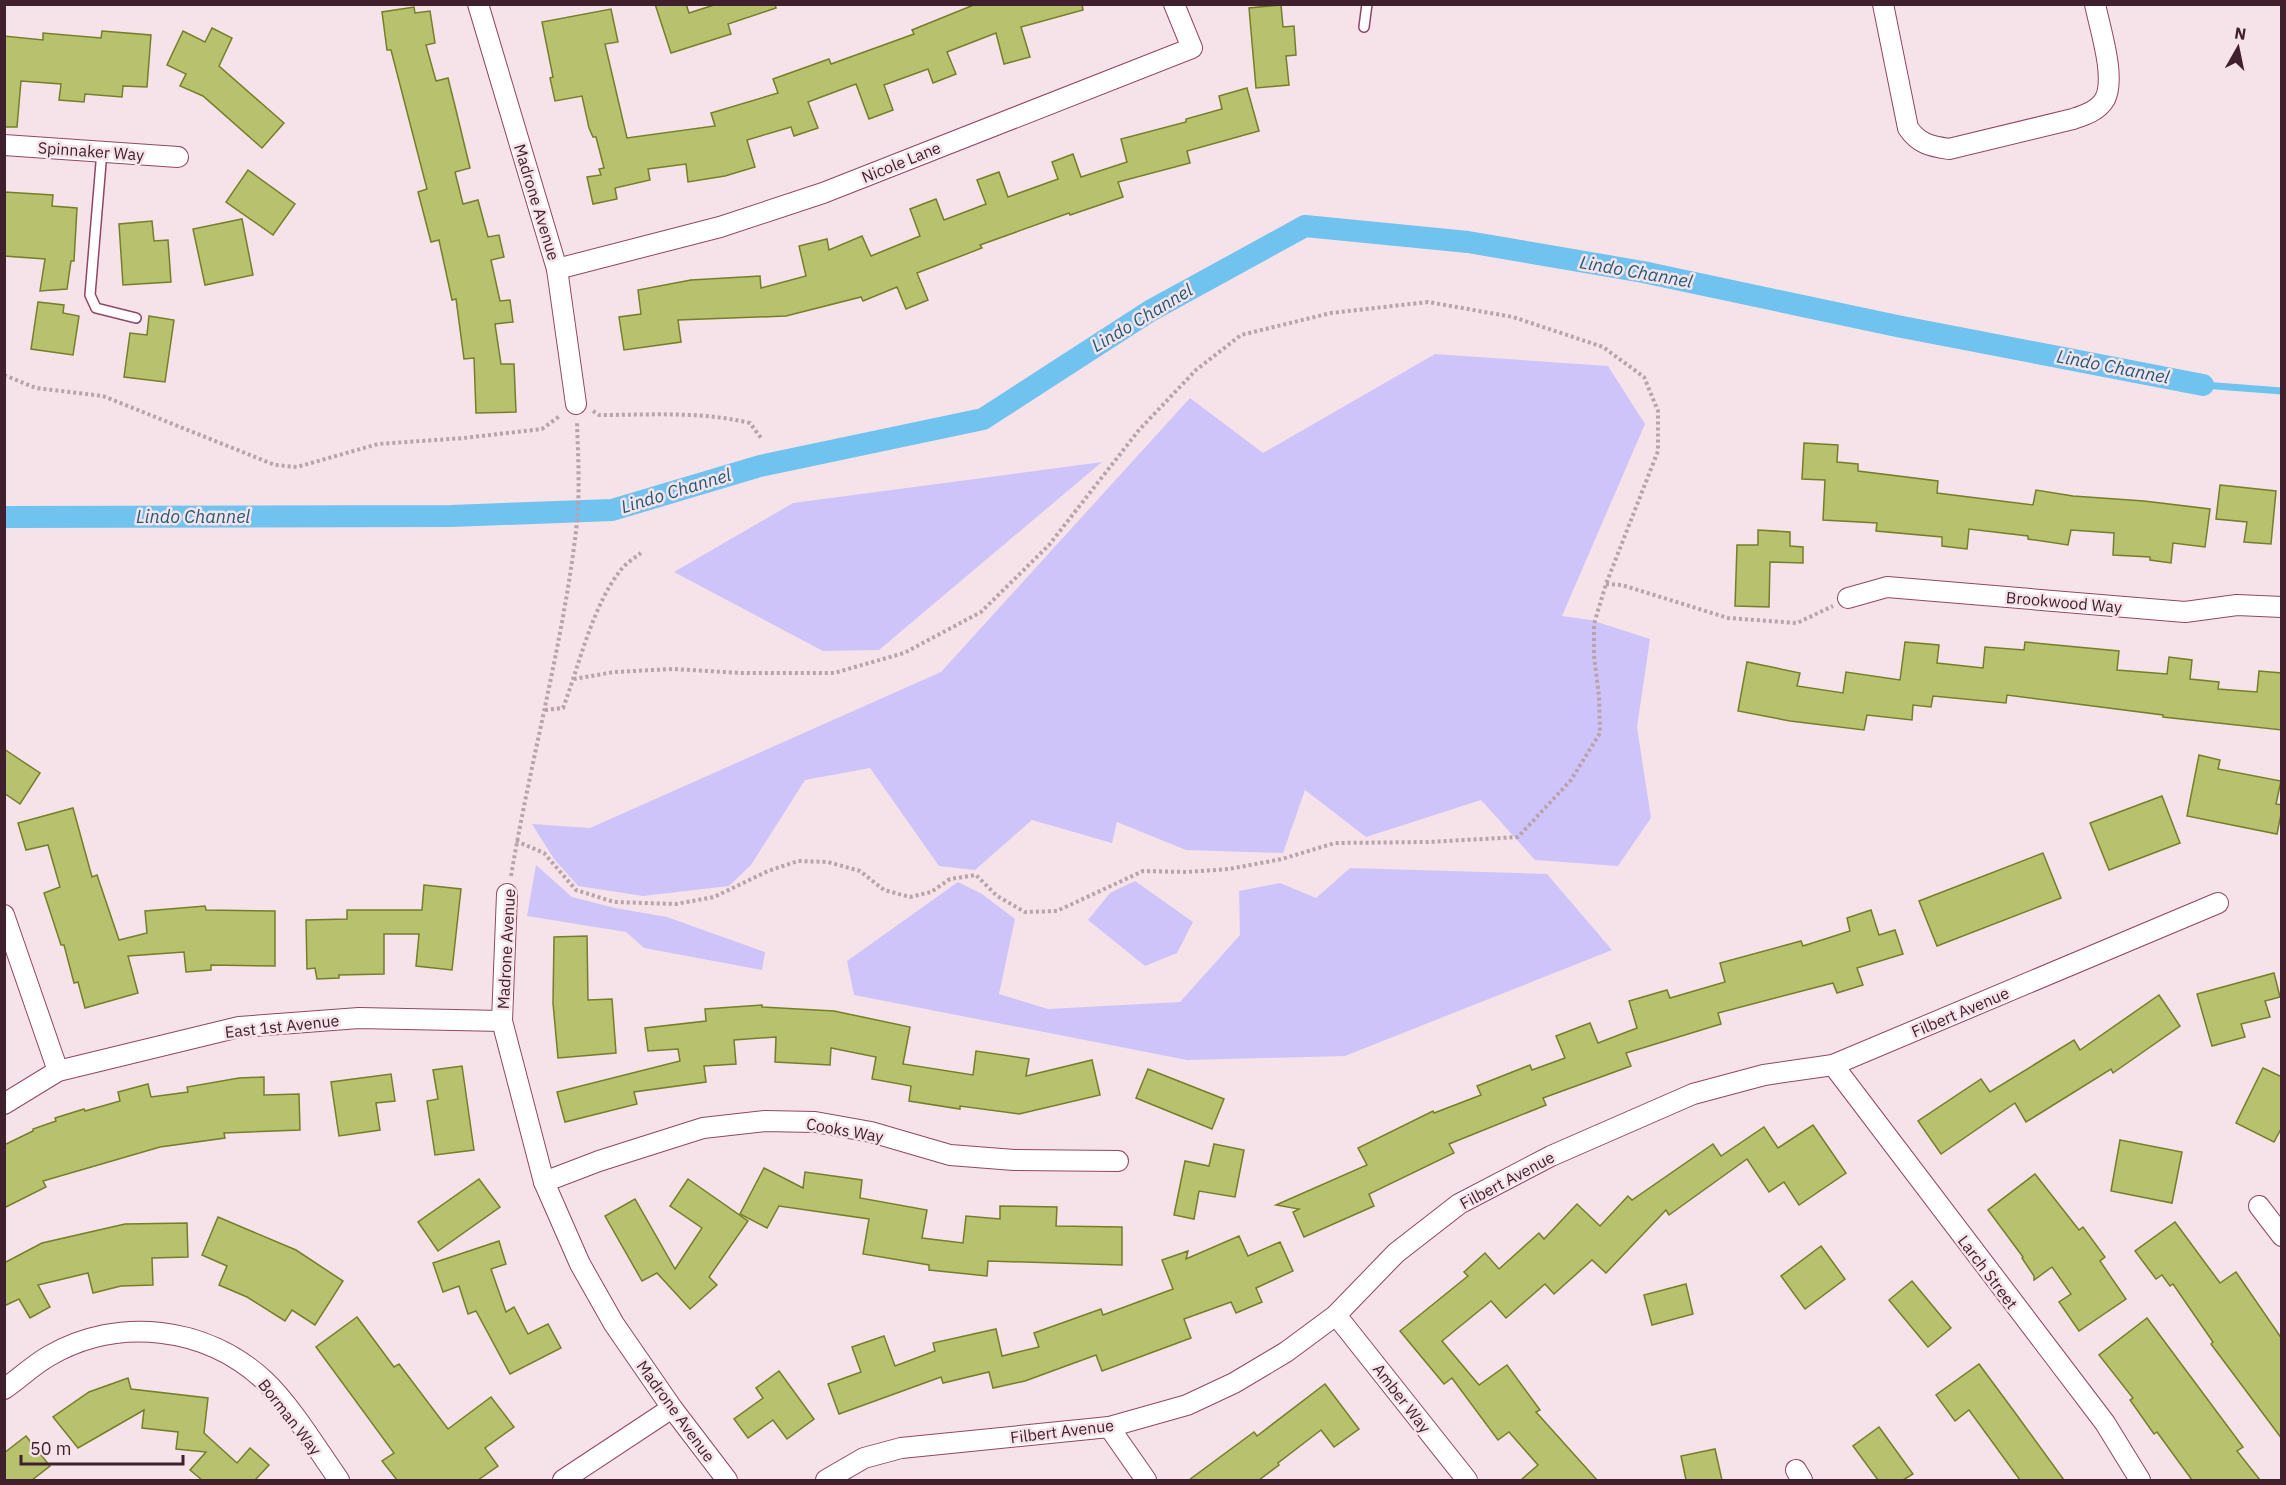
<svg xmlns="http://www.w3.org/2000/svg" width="2286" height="1485" viewBox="0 0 2286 1485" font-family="'IBM Plex Sans',sans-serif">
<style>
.green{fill:#cfc4fa}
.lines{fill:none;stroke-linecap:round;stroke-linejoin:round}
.stream{stroke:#70c2ef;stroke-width:7}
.canal{stroke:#70c2ef;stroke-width:22}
.building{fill:#b7c16e;stroke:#767e29;stroke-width:1.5}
.lane-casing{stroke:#914666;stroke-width:12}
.street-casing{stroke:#914666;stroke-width:22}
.path{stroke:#b9a2ab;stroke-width:4;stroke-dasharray:3 3;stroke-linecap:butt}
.lane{stroke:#fff;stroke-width:9}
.street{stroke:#fff;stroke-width:20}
.labels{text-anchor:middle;stroke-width:5;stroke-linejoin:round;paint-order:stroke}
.street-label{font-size:16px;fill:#41202e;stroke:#f5e3e9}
.water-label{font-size:18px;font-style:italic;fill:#1d5b7a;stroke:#f5e3e9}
</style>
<rect width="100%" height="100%" fill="#f5e3e9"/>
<g class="green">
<path d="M1435,354L1608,366L1645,424L1562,616L1591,620L1650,639L1637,727L1651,818L1618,866L1535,860L1481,800L1366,837L1305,790L1283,853L1186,850L1117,822L1112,843L1032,820L975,870L939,866L870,768L805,780L751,865L729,886L643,896L578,886L554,859L532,824L590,828L941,672L1190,398L1263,453Z"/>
<path d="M1102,462L879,650L823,651L674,572L793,503Z"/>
<path d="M536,865L572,897L615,908L667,917L765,952L762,970L644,948L626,932L527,916Z"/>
<path d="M1350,868L1547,874L1612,950L1345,1056L1187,1060L854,995L847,961L958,882L982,894L1015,919L999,994L1048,1009L1180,1002L1240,935L1239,891L1280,883L1316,898Z"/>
<path d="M1135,881L1193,922L1177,953L1145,966L1088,920L1110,893Z"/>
</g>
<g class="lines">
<path class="stream" d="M2203,385L2282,391"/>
<path class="canal" d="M4,517L451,516L612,510L760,466L983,419L1150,311L1305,226L1468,242L1643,272L1897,326L2203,385"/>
</g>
<g class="building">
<path d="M655,4H686L689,13L717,4H775L776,8L728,24L731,34L671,53Z"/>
<path d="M976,4H1082L1083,10L1021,27L1030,57L1004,64L996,33L947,52L956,74L933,83L928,69L884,85L893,110L869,119L856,84L808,102L818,128L794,136L791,127L747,140L755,167L725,176L688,182L686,164L648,169L650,180L615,188L617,199L593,204L587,177L601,175L599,169L604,168L596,137H593L589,128L582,96L555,101L550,78L553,77L542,22L611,9L618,42L605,44L627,138L715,126L711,113L778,93L773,79L829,59L831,64L914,34L912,30Z"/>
<path d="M1281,5L1283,27L1294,26L1296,55L1286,56L1289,85L1256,88L1249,8Z"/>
<path d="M414,7L415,13L430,11L435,43L426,45L436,81L448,78L455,106L470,168L455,172L463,204L478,200L488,237L499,235L504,257L491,260L500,301L510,300L513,322L495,324L501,364H514L516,412L476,413L474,358L464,359L456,299L452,300L439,240L431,242L418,192L427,189L391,50H387L382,12Z"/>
<path d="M212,28L232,38L219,66L284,123L262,148L203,96L180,86L186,74L167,65L183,31L205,42Z"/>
<path d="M102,31L151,35L147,87L123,86L122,97L85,94L84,102L59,100L61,84L21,81L17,127H4V36L43,40V33L101,38Z"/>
<path d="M1247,88L1259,131L1187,151L1190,163L1118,182L1123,197L1070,215L1069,213L980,245L982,248L917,273L928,300L906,309L897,287L863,301L861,297L786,316L678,320L681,342L624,350L619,317L641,314L638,290L691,280L760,276L761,288L806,276L799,246L827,239L829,250L862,236L871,256L920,236L910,209L936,199L944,220L986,204L977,180L999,172L1008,197L1058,179L1052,162L1073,154L1081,177L1127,162L1121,139L1186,122V119L1222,109L1219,96Z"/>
<path d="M248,170L295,204L273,235L226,202Z"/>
<path d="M4,192L53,195L52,206L77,208L74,261H71L67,289L40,291L45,259L4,256Z"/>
<path d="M242,219L253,275L205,285L193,229Z"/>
<path d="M152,221L154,241L168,240L171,282L123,285L119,224Z"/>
<path d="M38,302L64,305L63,313L79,316L73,355L31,349Z"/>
<path d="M149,316L174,320L165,382L124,377L130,333L147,335Z"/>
<path d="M1804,443L1838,445L1837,462L1858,464V471L1938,481L1937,493L2033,505L2036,490L2073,496L2144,501L2210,509L2205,547L2173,543L2171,563L2150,560V557L2113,555L2114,533L2071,530L2068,545L2028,539V536L1969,529L1967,549L1942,546V537L1876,531L1877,523L1823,520L1825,480L1802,479Z"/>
<path d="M2220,485L2276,491L2271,544L2244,542L2247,522L2216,519Z"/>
<path d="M1758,530L1790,532V546L1803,547V563L1770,562L1769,607L1735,606L1737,545H1758Z"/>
<path d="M1905,642L1939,645L1937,663L1983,668L1985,647L2024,650L2025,642L2119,651L2117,670L2167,674L2169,657L2192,660L2190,679L2219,682L2218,689L2257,692L2259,671L2282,673V730L2163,717V715L2007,695L2006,703L1933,696L1931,707L1913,705L1912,720L1867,715L1864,730L1790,721L1738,711L1747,662L1800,673L1797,686L1843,693L1846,672L1900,680Z"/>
<path d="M4,749L40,773L20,804L4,793Z"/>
<path d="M2199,755L2220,760L2218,769L2281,781L2276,804L2282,805V809L2277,834L2187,816Z"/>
<path d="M2162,796L2180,843L2109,870L2090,823Z"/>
<path d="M73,808L92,877L97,875L119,940L147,933L145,911L205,906L206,910L275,911V966L211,965V970L186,972L184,952L128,956L138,993L85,1008L78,982L74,983L64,945H61L44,893L60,887L48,845L26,850L18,823Z"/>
<path d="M2043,853L2061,898L1937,946L1919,901Z"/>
<path d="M424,885L461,889L452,970L416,966L419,934H384V974L339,975V978L317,979L315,968L307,969L306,920L347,919V910H422Z"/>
<path d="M1871,910L1879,935L1895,930L1903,954L1857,968L1863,985L1837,993L1833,983L1718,1013L1721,1024L1626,1053L1631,1066L1543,1098L1546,1105L1449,1144L1454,1153L1369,1194L1374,1206L1304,1237L1293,1212L1299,1209L1276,1205L1367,1165L1358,1148L1433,1111L1434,1113L1481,1095L1477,1086L1530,1065L1532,1070L1565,1058L1556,1036L1590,1023L1598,1043L1637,1028L1629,1001L1667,990L1670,998L1725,982L1720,963L1801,941L1803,946L1850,931L1847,918Z"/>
<path d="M587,936L588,1000L612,999L616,1053L558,1058L553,1003L554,937Z"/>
<path d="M2274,973L2280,997L2265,1001L2270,1017L2241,1024L2245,1037L2212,1046L2197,994Z"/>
<path d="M2159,995L2180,1026L2113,1073L2111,1069L2026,1122L2015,1103L1941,1154L1918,1121L1981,1079L1990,1092L2074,1040L2080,1050Z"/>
<path d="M762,1005V1007L834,1011L910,1027L903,1064L973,1075L976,1051L1029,1059L1026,1076L1092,1060L1100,1095L1019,1114L960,1106V1109L909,1101L911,1086L872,1079L876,1057L831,1048L830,1065L775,1062L776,1037L734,1040L736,1064L704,1066L706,1082L634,1092L637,1104L565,1122L557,1092L680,1061L678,1049L648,1051L645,1028L706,1021L705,1009Z"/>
<path d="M462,1066L474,1150L435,1155L427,1101L438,1099L433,1070Z"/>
<path d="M2263,1068L2282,1077V1127L2274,1142L2236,1123Z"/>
<path d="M1148,1069L1224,1099L1212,1129L1136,1098Z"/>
<path d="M391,1074L395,1101L376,1103L380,1130L339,1136L331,1082Z"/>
<path d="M264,1077V1095L299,1094L300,1130L224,1133L225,1138L160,1147L43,1181L46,1187L4,1208V1145L33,1131V1129L56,1121L55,1118L84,1109L85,1111L120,1101L118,1092L148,1084L151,1097L188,1092L187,1087L239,1078Z"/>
<path d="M1813,1125L1846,1173L1799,1205L1784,1182L1769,1192L1747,1159L1669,1215L1666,1210L1606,1273L1592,1260L1554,1294L1545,1284L1506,1318L1491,1301L1442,1341L1479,1385L1507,1365L1540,1410L1536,1412L1597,1480H1521L1538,1465L1509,1432L1498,1440L1452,1378L1444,1384L1400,1331L1468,1276L1464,1272L1485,1253L1499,1269L1539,1233L1544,1239L1577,1204L1600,1226L1628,1196L1632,1200L1713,1144L1721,1156L1764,1127L1778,1148Z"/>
<path d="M2120,1140L2182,1152L2172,1203L2111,1191Z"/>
<path d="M1214,1144L1244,1150L1235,1197L1199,1191L1194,1219L1174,1215L1185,1161L1209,1166Z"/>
<path d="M764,1168L803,1188L805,1172L862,1180L860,1198L927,1210L922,1238L963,1243L966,1216L1000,1219V1206L1057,1207L1056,1226L1122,1227V1265L988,1261L987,1276L929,1270V1265L863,1254L869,1219L779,1206L767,1228L740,1214Z"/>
<path d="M2035,1174L2079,1230L2083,1227L2105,1257L2100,1261L2126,1299L2079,1331L2059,1302L2071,1294L2052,1267L2034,1280V1276L2022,1258L2023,1257L1988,1210Z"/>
<path d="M479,1179L500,1207L438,1251L418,1222Z"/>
<path d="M688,1179L748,1221L709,1277L717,1285L690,1309L657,1273L642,1281L605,1216L635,1199L675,1269L702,1228L670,1206Z"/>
<path d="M218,1217L296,1250L343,1281L315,1325L292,1310L285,1321L247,1297L219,1285L227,1266L202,1255Z"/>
<path d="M2175,1222L2220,1283L2236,1272L2282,1339V1439L2211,1344L2213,1342L2173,1284L2170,1286L2162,1275L2156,1279L2135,1251Z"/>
<path d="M187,1223L188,1257L152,1258L153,1285L121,1286L93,1293L88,1273L38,1285L50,1307L30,1318L19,1299L4,1306V1263L42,1243L125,1224Z"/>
<path d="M1239,1236L1248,1256L1280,1242L1293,1271L1256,1288L1262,1302L1236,1313L1231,1302L1184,1319L1191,1338L1102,1371L1096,1355L1025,1381L993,1388L989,1372L943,1383L941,1377L839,1414L828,1384L861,1372L852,1347L884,1336L895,1366L935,1351L933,1343L996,1329L1002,1356L1039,1347L1034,1333L1101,1309L1103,1315L1173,1289L1162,1260L1188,1251L1186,1259Z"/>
<path d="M499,1241L506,1264L491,1269L506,1312L514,1307L528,1334L548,1324L561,1348L510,1374L476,1311L468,1314L459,1286L443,1292L433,1263Z"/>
<path d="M1821,1246L1845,1279L1805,1309L1781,1276Z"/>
<path d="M1912,1281L1951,1328L1928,1347L1889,1300Z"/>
<path d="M1686,1284L1693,1314L1652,1325L1644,1295Z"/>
<path d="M357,1317L394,1367L399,1364L448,1429L491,1397L514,1427L485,1448L498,1466L478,1480H397L382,1461L394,1453L316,1347Z"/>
<path d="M2147,1318L2243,1447L2237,1451L2260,1480H2192L2157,1432L2154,1434L2130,1400L2133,1398L2099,1355Z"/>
<path d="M1979,1364L2016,1414L2064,1480H2020L1969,1410L1955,1421L1936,1395Z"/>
<path d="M779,1371L814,1419L787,1439L773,1420L748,1438L734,1419L763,1398L756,1388Z"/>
<path d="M128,1378L131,1389L208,1398L204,1433L237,1463L250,1448L269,1465L256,1479L257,1480H202L190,1470L206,1452L176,1449L178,1432L142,1428L144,1410L78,1448L53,1417L89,1392Z"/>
<path d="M1325,1384L1359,1429L1334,1447L1321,1430L1278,1463L1279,1465L1259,1480H1189L1254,1432L1257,1436Z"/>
<path d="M1879,1427L1913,1474L1903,1480H1878L1853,1446Z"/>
<path d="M26,1436L50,1466L32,1480H4V1453Z"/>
<path d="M1715,1449L1722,1480H1686L1681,1456Z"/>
</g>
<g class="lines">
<g class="lane-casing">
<g id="lane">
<path d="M1364,27L1367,4"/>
<path d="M102,151L90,295L96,308L136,318"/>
</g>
</g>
<g class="street-casing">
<g id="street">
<path d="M478,4L557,269L576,404"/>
<path d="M1883,4L1908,128C1919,144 1930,146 1949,149L2073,119C2085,115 2098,111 2105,99C2116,77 2100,29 2095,4"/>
<path d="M4,145L178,157"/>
<path d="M557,269L720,227L823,193L1192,48L1174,4"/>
<path d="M1848,598L1887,587L2185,612L2237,605L2282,607"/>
<path d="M507,894L502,1021L544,1182L580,1264L614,1324L672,1408L727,1480"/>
<path d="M4,915L58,1071"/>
<path d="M1833,1065L2105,1423L2140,1480"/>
<path d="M4,1104L58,1071L239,1027L359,1018L502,1021"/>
<path d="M544,1182L599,1161L703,1128L765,1121L815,1122L871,1132L950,1155L1014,1160L1118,1161"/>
<path d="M2259,1206L2282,1236"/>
<path d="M1336,1315L1467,1480"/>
<path d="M4,1389C19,1379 33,1365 49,1356C118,1316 206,1326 265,1381C292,1407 317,1449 339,1480"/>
<path d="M1109,1427L1146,1480"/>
<path d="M1796,1470L1802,1480"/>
<path d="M563,1480L672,1408"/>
<path d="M826,1480L864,1458L901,1448L1109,1427L1187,1405L1234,1383L1286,1352L1336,1315L1396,1253L1459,1204L1551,1156L1693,1094L1764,1075L1833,1065L2218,903"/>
</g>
</g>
<g class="path">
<path d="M4,375L36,388L103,396L275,465L297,467L378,444L464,438L542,429L561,415"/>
<path d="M593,411L599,415C651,415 700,411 750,423L761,438"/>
<path d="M1606,584L1622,585L1728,618L1797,623L1833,606"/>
<path d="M545,710L563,708C579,666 592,607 620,571C625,564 634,558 641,553"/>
<path d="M516,841L544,853L576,890L614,902L676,904L714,897L768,871L798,861L828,862L860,871L884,890L910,897L931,892L950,879L976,875L997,896L1025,912L1057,911L1143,871L1187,872L1229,869L1282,859L1335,843L1428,842L1518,837L1571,780L1600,733L1599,696L1594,656V624L1606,584L1658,451V411L1644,377L1603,347L1513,317L1428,302L1331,313L1241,335L1196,370L1139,430L1049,545L981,612L904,653L834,673H742L673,669L614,672L574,679"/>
<path d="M511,876C531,757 564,641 577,522C580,489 578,454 577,422"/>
</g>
<use href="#lane" class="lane"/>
<use href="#street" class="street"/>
</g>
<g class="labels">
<g class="street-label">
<text transform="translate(91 151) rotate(4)" y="6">Spinnaker Way</text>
<text transform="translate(901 162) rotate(-22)" y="6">Nicole Lane</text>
<text transform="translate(537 202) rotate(73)" y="6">Madrone Avenue</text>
<text transform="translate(2064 602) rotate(5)" y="6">Brookwood Way</text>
<text transform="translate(506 949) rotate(-87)" y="6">Madrone Avenue</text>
<text transform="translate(1960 1012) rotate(-23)" y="6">Filbert Avenue</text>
<text transform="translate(282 1026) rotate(-6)" y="6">East 1st Avenue</text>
<text transform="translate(845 1130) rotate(10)" y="6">Cooks Way</text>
<text transform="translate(1507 1180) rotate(-28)" y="6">Filbert Avenue</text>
<text transform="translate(1988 1272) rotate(53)" y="6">Larch Street</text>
<text transform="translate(1402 1398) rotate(52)" y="6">Amber Way</text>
<text transform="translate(676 1411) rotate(54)" y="6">Madrone Avenue</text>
<text transform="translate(290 1417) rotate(52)" y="6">Borman Way</text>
<text transform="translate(1062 1431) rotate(-7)" y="6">Filbert Avenue</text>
</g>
<g class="water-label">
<text transform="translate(1636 272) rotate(10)" y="6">Lindo Channel</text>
<text transform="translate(1142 318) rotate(-31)" y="6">Lindo Channel</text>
<text transform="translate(2113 367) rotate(11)" y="6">Lindo Channel</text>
<text transform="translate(676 491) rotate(-17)" y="6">Lindo Channel</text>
<text x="193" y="523">Lindo Channel</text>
</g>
</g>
<rect width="2286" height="1485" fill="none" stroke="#41202e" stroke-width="12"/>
<g transform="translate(2238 48) rotate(9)" stroke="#f5e3e9" stroke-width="4.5" paint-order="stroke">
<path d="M0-4.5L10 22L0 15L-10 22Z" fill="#41202e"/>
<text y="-9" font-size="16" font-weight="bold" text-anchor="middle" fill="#41202e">N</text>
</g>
<path d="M21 1455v9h162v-9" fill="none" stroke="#41202e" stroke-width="3"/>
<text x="30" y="1455" font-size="18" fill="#41202e" stroke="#f5e3e9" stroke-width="4.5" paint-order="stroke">50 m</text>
</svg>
